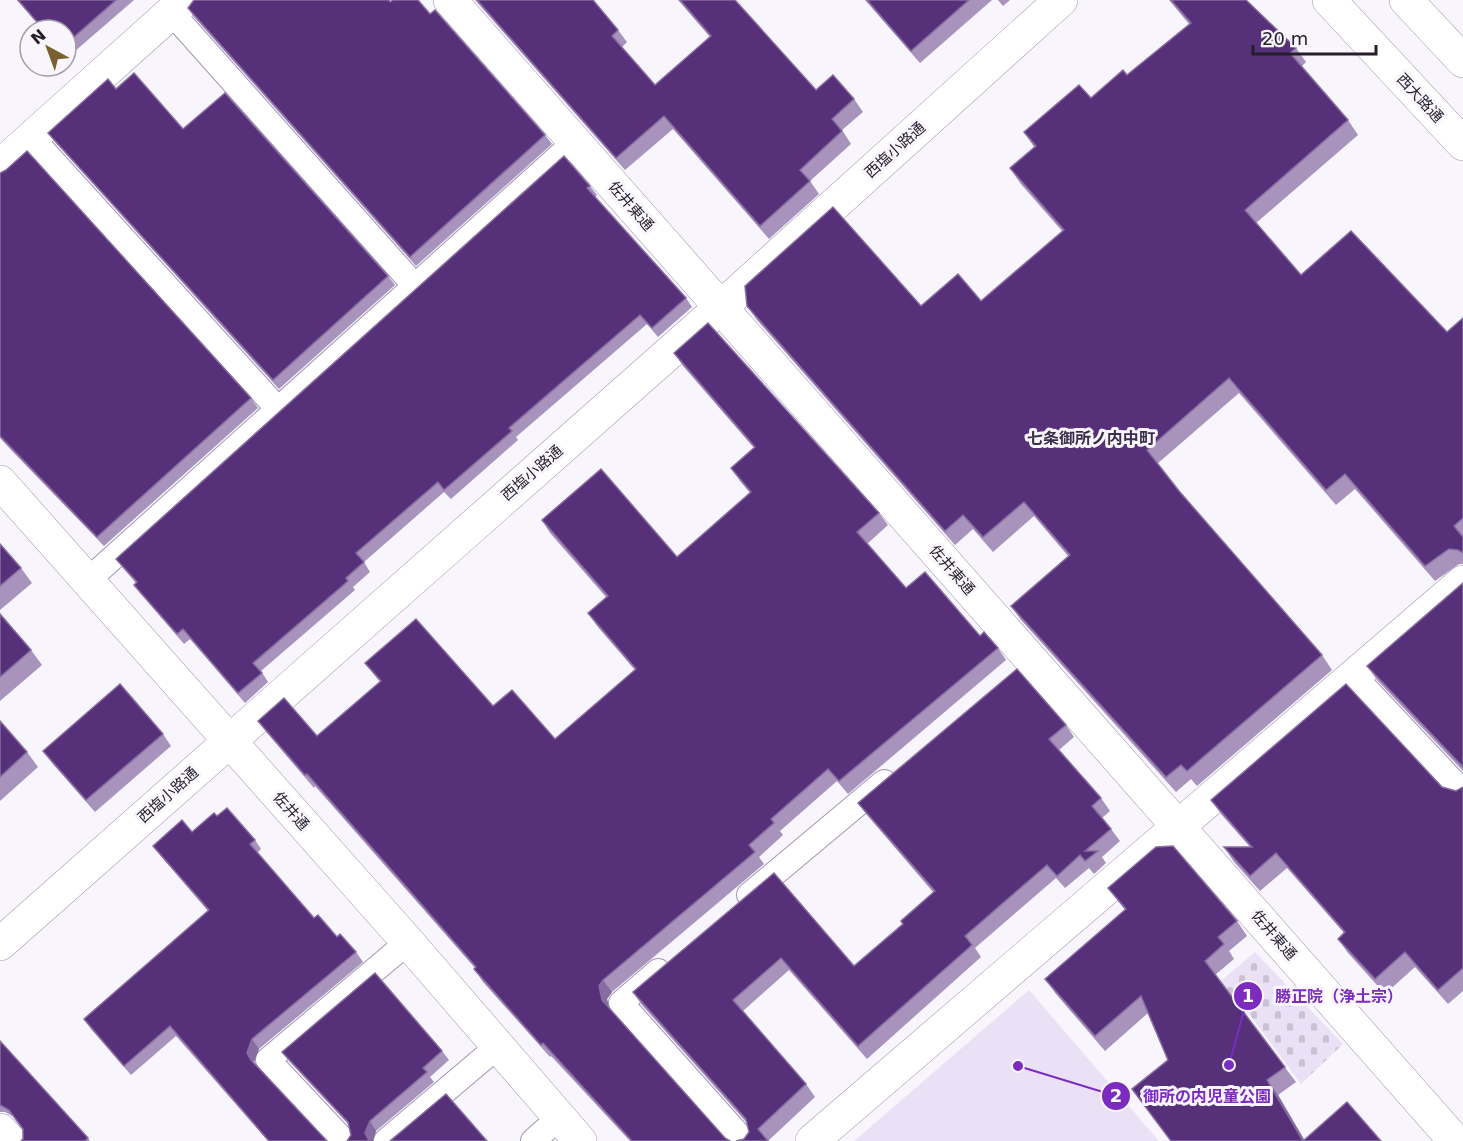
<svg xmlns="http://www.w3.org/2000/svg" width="1463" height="1141" viewBox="0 0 1463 1141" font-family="'DejaVu Sans','Noto Sans JP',sans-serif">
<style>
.cemetery{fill:url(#cemetery-stones)}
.green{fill:#ebe1f7}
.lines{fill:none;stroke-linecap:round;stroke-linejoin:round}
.lane-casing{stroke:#a395b5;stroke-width:26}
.street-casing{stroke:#a395b5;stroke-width:34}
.secondary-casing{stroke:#a395b5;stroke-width:34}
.primary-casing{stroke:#a395b5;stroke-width:34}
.lane{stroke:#fff;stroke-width:24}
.street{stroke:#fff;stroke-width:33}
.secondary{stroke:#fff;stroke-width:33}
.primary{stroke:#fff;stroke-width:33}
.wall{fill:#a793bb}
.shaded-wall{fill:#876ca1}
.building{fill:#56317a;stroke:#876ca1;stroke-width:1.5}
.labels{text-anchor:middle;stroke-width:6;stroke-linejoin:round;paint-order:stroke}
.street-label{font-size:15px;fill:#231e2a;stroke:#f8f5fc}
.neighbourhood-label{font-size:16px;font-weight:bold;fill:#3a2e49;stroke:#f8f5fc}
.leader{fill:none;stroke:#7b2cbf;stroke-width:2}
.callout-dot{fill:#7b2cbf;stroke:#f8f5fc;stroke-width:2}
.mark-label{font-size:18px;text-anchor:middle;font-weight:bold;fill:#fff}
.callout-label{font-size:16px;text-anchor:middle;font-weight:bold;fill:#7b2cbf;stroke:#f8f5fc;stroke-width:6;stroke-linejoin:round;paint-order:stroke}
</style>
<defs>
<pattern id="cemetery-stones" width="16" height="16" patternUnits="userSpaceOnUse" patternTransform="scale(1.5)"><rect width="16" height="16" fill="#ebe1f7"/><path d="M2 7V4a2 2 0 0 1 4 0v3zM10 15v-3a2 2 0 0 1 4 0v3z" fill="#c9c1d4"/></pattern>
</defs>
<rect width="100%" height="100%" fill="#f8f5fc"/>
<path class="cemetery" d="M1255,952L1343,1044L1301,1084L1242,1004L1226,1014L1208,992Z"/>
<path class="green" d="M1029,990L1159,1141H854Z"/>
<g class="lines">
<g class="lane-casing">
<g id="lane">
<path d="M171,12L415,286"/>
<path d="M32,138L278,409"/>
<path d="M87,581L575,142"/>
<path d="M1354,676L1463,792"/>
<path d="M749,895L884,782"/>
<path d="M658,971L621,1003L744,1141"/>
<path d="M344,1141L268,1060L408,942"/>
<path d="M386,1141L497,1047"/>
<path d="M533,1141L560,1117"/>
</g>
</g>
<g class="street-casing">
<g id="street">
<path d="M450,0L1455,1141"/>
<path d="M0,166L185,0"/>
<path d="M0,944L721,307L1061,0"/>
<path d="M0,1130L10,1141"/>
<path d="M812,1141L1463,582"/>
</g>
</g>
<g class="secondary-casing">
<path id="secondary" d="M0,482L408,942L580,1141"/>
</g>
<g class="primary-casing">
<g id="primary">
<path d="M1329,0L1463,144"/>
<path d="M1406,0L1463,61"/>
</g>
</g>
<use href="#lane" class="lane"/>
<use href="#street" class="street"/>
<use href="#secondary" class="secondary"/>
<use href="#primary" class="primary"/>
</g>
<g class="wall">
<path d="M17,0H134L67,58L66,57V30H43Z"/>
<path d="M475,0H593L618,30L627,42L622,47L655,85L710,37L678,0H735L816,90L854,99L863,112L842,130L851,144L810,181L819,194L769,239L673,129L625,170Z"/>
<path d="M865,0H992L920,63Z"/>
<path d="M998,0H1010L1003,6Z"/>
<path d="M1169,0H1246L1296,48L1306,62L1301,67L1348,120L1358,135L1256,223L1301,275L1447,332L1463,318V564H1459L1435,581L1355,489L1336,505L1239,393L1157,464L1179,491L1322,655L1332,670L1197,786L1191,779L1176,792L1021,620L1011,606L1068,556L1034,516L993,552L973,529L955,545L757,320L747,306H921L981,301L1062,231L1020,183L1010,168L1034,147L1024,132L1091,98L1127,75L1189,24Z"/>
<path d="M390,2L430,14L545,135L552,144L416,266L194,17L188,8Z"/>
<path d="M116,89L388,276L395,285L279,389L55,142L48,133Z"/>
<path d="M0,173L251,398L258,408L104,546L13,452L0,438Z"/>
<path d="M590,186L597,195L595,197L686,298L692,307L658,337L647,324L516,437L518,440L451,499L444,492L364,562L370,572L353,587L355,590L261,671L268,682L245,703L190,639L184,644L141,594L134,585L136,583L123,568L116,559Z"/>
<path d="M674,353L879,513L888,525L867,544L906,588L998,648L1006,660L848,794L837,781L780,831L783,835L759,857L764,864L612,992L607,999L610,1009L725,1138L730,1141H630L551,1056L550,1057L483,982L474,969L475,968L315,786L314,788L267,733L258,721L317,736L380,682L365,663L493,706L555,739L635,670L597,626L588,613L606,597L550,533L542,520L677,557L750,493L740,481L731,468L754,448L683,366Z"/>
<path d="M0,544L21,568L32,583L0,610Z"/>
<path d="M1463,583V771L1377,680L1367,666Z"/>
<path d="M0,614L31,650L42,665L0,701Z"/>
<path d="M0,721L27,752L38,767L0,801Z"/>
<path d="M1066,725L1074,737L1059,750L1101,798L1110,811L1102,818L1111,829L1120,841L1102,857L1106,863L1094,874L1089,868L1065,888L1056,878L975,948L981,957L867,1059L789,970L743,1011L806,1084L815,1097L768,1141L744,1139L749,1132L747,1123L641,1004L633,992L774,873L854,966L903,924L933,892L867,815L858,803Z"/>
<path d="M163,734L171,746L95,812L52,763L43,751Z"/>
<path d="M1442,787L1456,791L1463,787V991L1448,1004L1415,967L1385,994L1348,953L1338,939L1344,933L1287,868L1260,891L1234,862L1224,847H1250L1221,814L1211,800Z"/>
<path d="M217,816L255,840L261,849L257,853L314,918L356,952L363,962L259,1049L254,1062L327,1141H268L176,1036L131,1075L91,1029L84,1019L208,911L160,855L153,846L192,832Z"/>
<path d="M1108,888L1237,921L1247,936L1229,951L1234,959L1215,975L1296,1082L1278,1095L1304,1140L1381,1141H1171L1132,1089L1168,1060L1148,1013L1105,1051L1056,994L1045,979L1125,910Z"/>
<path d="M0,1041L88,1138L90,1141H21L23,1139V1129L14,1117L5,1112H0Z"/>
<path d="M442,1051L449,1060L430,1077L434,1082L376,1131L373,1141H347L351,1135L349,1125L289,1061L282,1052Z"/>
</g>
<g class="shaded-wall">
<path d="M603,980L612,992L607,999L610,1012L602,1000L599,986Z"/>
<path d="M252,1039L259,1049L254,1062L258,1070L251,1060L247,1053Z"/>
<path d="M1267,1080L1278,1095L1305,1141H1303Z"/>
<path d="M370,1121L376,1131L373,1141H369L365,1133Z"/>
</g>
<g class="building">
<path d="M18,0H116L66,44V30H44Z"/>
<path d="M194,0H389L390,2L393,0H418L430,14L435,10L545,135L410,257L188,8Z"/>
<path d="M477,0H593L618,30L612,36L655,85L711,36L680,0H735L816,90L833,75L854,99L832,119L842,131L800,170L810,181L760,226L664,116L616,158Z"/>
<path d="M867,0H969L911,51Z"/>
<path d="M1171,0H1246L1296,48L1290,53L1348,120L1245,210L1301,275L1351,231L1447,332L1463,318V518L1454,526L1463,537V553L1458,550L1449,549L1425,566L1345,474L1326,490L1229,378L1147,450L1179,491L1322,655L1187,771L1181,765L1166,777L1011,606L1070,555L1024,502L983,537L963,515L945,531L747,306L745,286L833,207L921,306L958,274L981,301L1064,230L1010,168L1036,146L1024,132L1079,85L1091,98L1123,70L1127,75L1191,23Z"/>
<path d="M134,73L183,129L225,93L388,276L273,380L48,133L108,79L116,89Z"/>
<path d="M27,151L251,398L97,537L0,436V173L6,170Z"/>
<path d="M564,156L590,186L587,188L686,298L652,328L640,315L509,428L512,431L444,490L438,482L356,553L364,562L346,578L348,581L253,663L262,673L238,693L183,629L177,634L134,585L137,582L116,559Z"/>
<path d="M708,323L879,513L857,532L906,588L925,572L980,636L984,632L998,648L839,781L828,769L771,819L774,823L749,845L755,852L603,980L599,986L602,1000L725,1138L730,1141H632L543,1043L541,1045L474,969L476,967L403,883L307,774L305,775L258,721L284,698L317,736L381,681L365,663L416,619L493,706L512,690L555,739L636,669L588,613L608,596L542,520L601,469L677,557L751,492L731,468L755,447L674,353Z"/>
<path d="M0,544L21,568L0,586Z"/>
<path d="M1463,583V767L1367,666Z"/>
<path d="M0,614L31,650L0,677Z"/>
<path d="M1017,669L1066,725L1049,739L1101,798L1092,806L1111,829L1085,851H1098L1085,861L1080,855L1057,876L1047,865L965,936L972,945L858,1046L781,958L733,1000L806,1084L758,1129L768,1141H736L744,1139L749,1132L746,1119L633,992L774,873L854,966L903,924L901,921L935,891L858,803Z"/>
<path d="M120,684L163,734L86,800L43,751Z"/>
<path d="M1346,684L1442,787L1456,791L1463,787V968L1438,990L1405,952L1375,979L1338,939L1345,932L1276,853L1250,876L1224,847H1252L1211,800Z"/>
<path d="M0,721L27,752L0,777Z"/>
<path d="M227,808L255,840L250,844L314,918L318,915L337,937L340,934L356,952L252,1039L247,1053L251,1060L327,1141H269L170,1026L124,1066L84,1019L209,910L153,846L182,820L192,832L214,813L217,816Z"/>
<path d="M1173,846L1237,921L1218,937L1224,944L1205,961L1285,1067L1267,1080L1303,1141L1347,1102L1381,1141H1171L1132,1089L1168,1060L1141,996L1095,1036L1045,979L1126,909L1108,888L1156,847Z"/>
<path d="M375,973L442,1051L423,1068L427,1072L370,1121L365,1133L369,1141H347L351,1135L348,1122L282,1052Z"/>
<path d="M0,1041L88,1138L85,1141H21L23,1139V1129L9,1110L0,1105Z"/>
<path d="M446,1094L487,1141H390Z"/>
</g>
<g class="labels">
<g class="street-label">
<text transform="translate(1420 98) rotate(47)" y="5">西大路通</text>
<text transform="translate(895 150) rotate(-42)" y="5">西塩小路通</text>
<text transform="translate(631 206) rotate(49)" y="5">佐井東通</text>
<text transform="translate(532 473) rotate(-41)" y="5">西塩小路通</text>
<text transform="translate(952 570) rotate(49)" y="5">佐井東通</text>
<text transform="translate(168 795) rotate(-42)" y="5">西塩小路通</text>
<text transform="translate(291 811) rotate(48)" y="5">佐井通</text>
<text transform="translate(1274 935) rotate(49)" y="5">佐井東通</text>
</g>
<g class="neighbourhood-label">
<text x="1091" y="444">七条御所ノ内中町</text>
</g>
</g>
<path class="leader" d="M1229 1065L1248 996M1018 1066L1116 1096"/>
<g class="callout-dot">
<circle cx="1229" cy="1065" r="6"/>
<circle cx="1018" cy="1066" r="6"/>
<circle cx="1248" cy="996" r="15"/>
<circle cx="1116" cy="1096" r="15"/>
</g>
<g class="mark-label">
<text x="1248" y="1002">1</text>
<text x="1116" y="1102">2</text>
</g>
<g class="callout-label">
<text x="1339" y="1002">勝正院（浄土宗）</text>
<text x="1207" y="1102">御所の内児童公園</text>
</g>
<g transform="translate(48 48) rotate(319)"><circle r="28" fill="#f8f5fc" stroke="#a39fa8" stroke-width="1.5"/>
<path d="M0-4.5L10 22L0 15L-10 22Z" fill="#786030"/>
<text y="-9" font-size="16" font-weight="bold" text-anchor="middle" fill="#231e2a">N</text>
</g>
<path d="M1253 45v9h123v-9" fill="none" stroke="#231e2a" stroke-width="3"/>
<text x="1262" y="45" font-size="18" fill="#231e2a" stroke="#f8f5fc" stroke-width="4.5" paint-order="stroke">20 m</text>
</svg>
